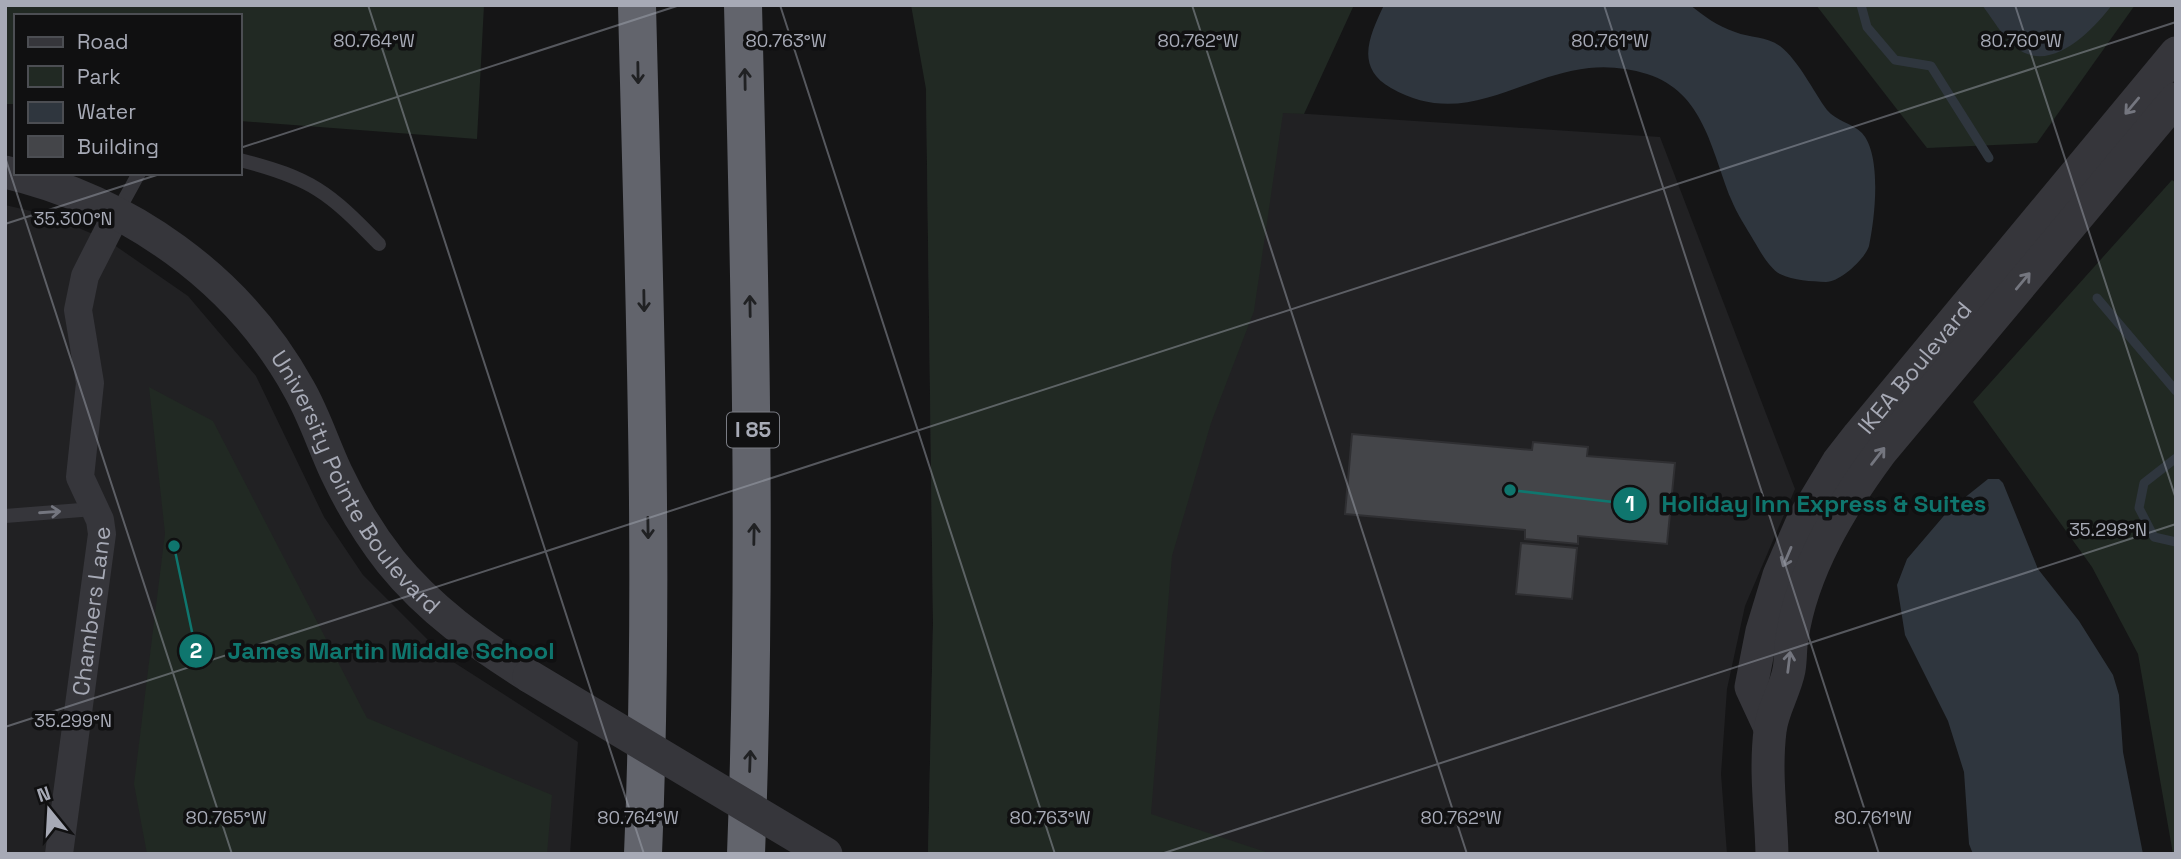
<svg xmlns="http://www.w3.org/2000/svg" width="2181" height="859" viewBox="0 0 2181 859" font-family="'Space Grotesk',sans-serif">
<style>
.built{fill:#212123}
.green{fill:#212923}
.water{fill:#2f363e}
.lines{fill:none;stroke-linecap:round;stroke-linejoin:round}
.stream{stroke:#2f363e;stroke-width:9}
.building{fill:#444549;stroke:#2f2f32;stroke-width:2}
.service{stroke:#36363b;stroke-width:14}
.minor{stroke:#36363b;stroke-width:28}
.tertiary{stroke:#36363b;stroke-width:33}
.motorway{stroke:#62646c;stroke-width:38}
.tertiary-bridge{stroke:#36363b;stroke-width:33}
.oneway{stroke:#202123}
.oneway2{stroke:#74767f}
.ticks{fill:none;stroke:#a7aab6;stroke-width:2;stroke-opacity:0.45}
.labels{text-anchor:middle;stroke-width:7;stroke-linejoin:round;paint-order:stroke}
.shield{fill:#101011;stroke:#7a7c84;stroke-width:2}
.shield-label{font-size:21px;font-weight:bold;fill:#a7aab6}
.street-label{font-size:23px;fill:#a7aab6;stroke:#101011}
.ticks-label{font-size:18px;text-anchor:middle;fill:#a7aab6;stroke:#101011;stroke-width:7;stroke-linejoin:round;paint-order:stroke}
.leader{fill:none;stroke:#0f766e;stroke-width:2.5}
.callout-dot{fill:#0f766e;stroke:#101011;stroke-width:2.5}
.mark-label{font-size:21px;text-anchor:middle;font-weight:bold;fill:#fff}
.callout-label{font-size:24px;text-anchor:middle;font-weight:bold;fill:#0f766e;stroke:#101011;stroke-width:7;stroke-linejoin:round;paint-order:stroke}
</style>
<rect width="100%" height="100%" fill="#151516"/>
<g class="built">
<path d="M926,89L1660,137L1795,489L1745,606L1727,689L1721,774L1727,854L928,853L933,623Z"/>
<path d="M5,205L48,215L107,240L188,296L256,376L324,517L363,575L444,656L578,742L570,854H5Z"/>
</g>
<g class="green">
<path d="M5,5H484L477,139L240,121V16H16V104H5Z"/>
<path d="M911,5H1354L1304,114L1283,113L1254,311L1211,423L1172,556L1151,814L1272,854L928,853L933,623L926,89Z"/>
<path d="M1816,5H2135L2037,143L1927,148Z"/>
<path d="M2172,180L2176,183V854H2173L2138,654L2092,567L1973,402Z"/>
<path d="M149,387L213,421L367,718L552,795L547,854H147L134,784L165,533Z"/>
</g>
<g class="water">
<path d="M1384,5H1690C1704,16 1717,26 1735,32C1750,38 1766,36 1780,46C1799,61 1813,91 1827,110C1836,121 1852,123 1862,133C1882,155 1875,218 1869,246C1865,259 1840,282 1826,282C1811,281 1794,281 1780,274C1769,268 1760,251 1754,241C1746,227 1737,214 1731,199C1711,150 1704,92 1647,74C1628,68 1608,66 1589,68C1518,76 1464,130 1391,88C1354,67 1370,35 1384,5Z"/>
<path d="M1982,5H2112C2094,29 2054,71 2021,51C2006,43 1993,19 1982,5Z"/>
<path d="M1988,479H1999L2003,483L2038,569L2079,621L2113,675L2119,695L2123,752L2143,854H1973L1969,844L1964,772L1948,721L1905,635L1897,585L1907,559L1948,511Z"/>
</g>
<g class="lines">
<g class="stream">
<path d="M1861,5L1867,27L1895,60L1931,66L1989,158"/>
<path d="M2097,298L2176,391"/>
<path d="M2176,458L2144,483L2139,508L2154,537L2176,542"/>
</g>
</g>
<g class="building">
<path d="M1352,434L1532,450L1533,442L1588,447L1587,456L1675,463L1667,544L1578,536V544L1525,539V530L1345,514Z"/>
<path d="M1521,543L1577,548L1572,599L1516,594Z"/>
</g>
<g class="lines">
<g class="service">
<path d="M240,160C311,178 329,192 379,244"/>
<path d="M117,213L139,173"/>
<path d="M5,516L94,509"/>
</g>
<path class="minor" id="s1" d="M59,854L102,534L100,520L80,477L90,383L78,310L85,276L117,213"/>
<g class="tertiary">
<path id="s2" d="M5,172C128,201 238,278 299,389C314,415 323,444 336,472C351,504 369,534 391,562C429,609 478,644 529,676"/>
<path id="s3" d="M1770,728L1751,687L1762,631L1779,575L1803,520L1838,462L1859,435L2176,53"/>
<path d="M1772,854C1771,813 1765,772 1770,731C1772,710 1785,691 1789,670C1791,659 1790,648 1792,638C1802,570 1841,506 1881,452L2176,99"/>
</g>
<g class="motorway">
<path d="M637,5C644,288 655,571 643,854"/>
<path d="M743,5C750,288 757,571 746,854"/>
</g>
<path class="tertiary-bridge" d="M529,676L826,854"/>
</g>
<defs><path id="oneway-shaft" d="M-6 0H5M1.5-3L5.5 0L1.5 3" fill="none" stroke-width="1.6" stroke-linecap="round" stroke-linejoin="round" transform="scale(1.75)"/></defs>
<g class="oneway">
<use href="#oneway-shaft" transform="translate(638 73) rotate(89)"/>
<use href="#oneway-shaft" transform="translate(745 79) rotate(-91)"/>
<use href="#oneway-shaft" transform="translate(644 301) rotate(89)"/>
<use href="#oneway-shaft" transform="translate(750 306) rotate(-91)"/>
<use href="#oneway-shaft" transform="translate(648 528) rotate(89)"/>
<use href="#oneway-shaft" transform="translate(754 534) rotate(-89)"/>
<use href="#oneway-shaft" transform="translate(750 761) rotate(-88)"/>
</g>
<g class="oneway2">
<use href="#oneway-shaft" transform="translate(2132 106) rotate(130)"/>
<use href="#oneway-shaft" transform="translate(2023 281) rotate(-50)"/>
<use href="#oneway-shaft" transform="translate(1878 456) rotate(-52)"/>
<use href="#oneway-shaft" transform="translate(50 512) rotate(-4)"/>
<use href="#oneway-shaft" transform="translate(1787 557) rotate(113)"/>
<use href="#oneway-shaft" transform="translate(1789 662) rotate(-83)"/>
</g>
<path class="ticks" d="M368,5L644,854M780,5L1055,854M1192,5L1467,854M1604,5L1879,854M2015,5L2176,499M240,148L680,5M5,157L232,854M5,224L163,173M5,727L2176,22M1161,854L2176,524"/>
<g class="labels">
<rect class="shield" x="727" y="412.5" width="52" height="35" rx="5"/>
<g class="shield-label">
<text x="753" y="437">I 85</text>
</g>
<g class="street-label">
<text dy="8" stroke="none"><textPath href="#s3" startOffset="410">IKEA Boulevard</textPath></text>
<text dy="8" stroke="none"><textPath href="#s2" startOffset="486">University Pointe Boulevard</textPath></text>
<text dy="8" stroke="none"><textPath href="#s1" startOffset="245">Chambers Lane</textPath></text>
</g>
</g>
<g class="ticks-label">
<text x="374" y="47">80.764°W</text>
<text x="786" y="47">80.763°W</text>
<text x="1198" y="47">80.762°W</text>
<text x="1610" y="47">80.761°W</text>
<text x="2021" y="47">80.760°W</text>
<text x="73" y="225">35.300°N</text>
<text x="2108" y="536">35.298°N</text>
<text x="73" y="727">35.299°N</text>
<text x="226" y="824">80.765°W</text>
<text x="638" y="824">80.764°W</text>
<text x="1050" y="824">80.763°W</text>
<text x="1461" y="824">80.762°W</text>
<text x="1873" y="824">80.761°W</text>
</g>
<path class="leader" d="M1510 490L1630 504M174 546L196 651"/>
<g class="callout-dot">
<circle cx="1510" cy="490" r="7"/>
<circle cx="174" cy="546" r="7"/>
<circle cx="1630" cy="504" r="18"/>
<circle cx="196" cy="651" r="18"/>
</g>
<g class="mark-label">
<text x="1630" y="511">1</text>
<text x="196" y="658">2</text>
</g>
<g class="callout-label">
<text x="1824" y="512">Holiday Inn Express &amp; Suites</text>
<text x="391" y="659">James Martin Middle School</text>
</g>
<rect width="2181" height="859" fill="none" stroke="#a7aab6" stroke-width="14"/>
<rect x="14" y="14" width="228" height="161" fill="#101011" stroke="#4c4e53" stroke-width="2"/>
<rect x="28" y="37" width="35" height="10" fill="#36363b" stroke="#4c4e53" stroke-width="2"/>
<text x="77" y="49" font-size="21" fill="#a7aab6">Road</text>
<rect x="28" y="66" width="35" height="21" fill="#212923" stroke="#4c4e53" stroke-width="2"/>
<text x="77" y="84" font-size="21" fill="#a7aab6">Park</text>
<rect x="28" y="102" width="35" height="21" fill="#2f363e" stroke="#4c4e53" stroke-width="2"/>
<text x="77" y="119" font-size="21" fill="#a7aab6">Water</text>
<rect x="28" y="136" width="35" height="21" fill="#444549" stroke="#4c4e53" stroke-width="2"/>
<text x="77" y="154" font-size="21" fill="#a7aab6">Building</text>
<g transform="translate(49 810) rotate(342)" stroke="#101011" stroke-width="5" paint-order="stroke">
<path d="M0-5L12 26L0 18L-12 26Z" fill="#a7aab6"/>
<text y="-10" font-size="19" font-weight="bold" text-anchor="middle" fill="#a7aab6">N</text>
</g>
</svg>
